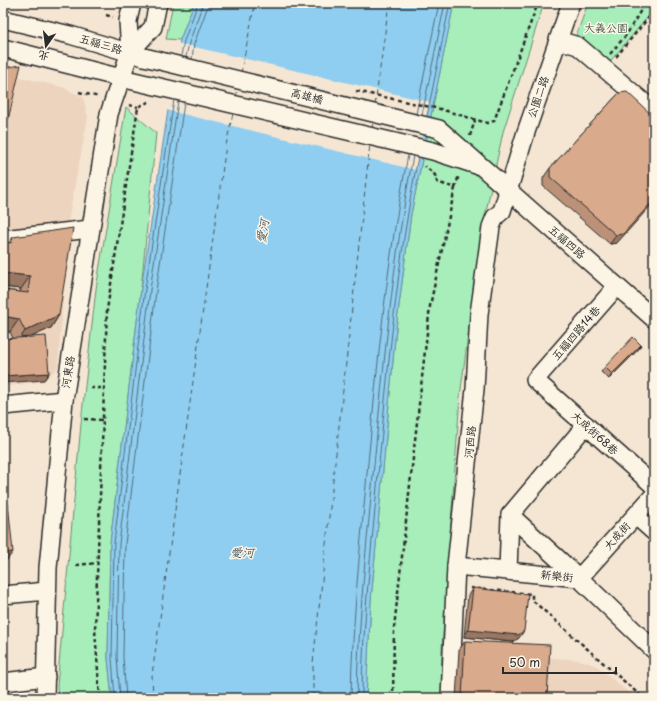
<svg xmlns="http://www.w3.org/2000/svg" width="657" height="701" viewBox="0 0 657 701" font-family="'Playpen Sans','LXGW WenKai TC',sans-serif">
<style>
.built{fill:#edd4be}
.green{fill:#a7eeba;stroke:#698c72}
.water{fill:#8fcef0;stroke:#678da1}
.pier{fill:#f5e6d3}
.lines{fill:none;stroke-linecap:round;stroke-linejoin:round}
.shore{stroke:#536c7a;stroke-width:1}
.ferry{stroke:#44545c;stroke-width:1;stroke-dasharray:5 4;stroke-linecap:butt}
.minor-casing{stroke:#2b2b2b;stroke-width:20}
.path{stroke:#2b2b2b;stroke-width:2.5;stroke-dasharray:4 3;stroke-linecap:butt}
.minor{stroke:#fcf5e5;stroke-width:17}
.wall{fill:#bb9278;stroke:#2b2b2b}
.shaded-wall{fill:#997762;stroke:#2b2b2b}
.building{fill:#daaa8c;stroke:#2b2b2b}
.labels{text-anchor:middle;stroke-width:3;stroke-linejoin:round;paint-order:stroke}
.park-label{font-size:11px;fill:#4a5c4f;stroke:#fcf5e5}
.street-label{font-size:11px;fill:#2b2b2b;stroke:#fcf5e5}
.water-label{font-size:12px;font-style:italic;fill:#44545c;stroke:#fcf5e5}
</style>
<rect width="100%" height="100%" fill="#f5e6d3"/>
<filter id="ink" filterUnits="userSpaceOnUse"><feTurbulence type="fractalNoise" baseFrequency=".025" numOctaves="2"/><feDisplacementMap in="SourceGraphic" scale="8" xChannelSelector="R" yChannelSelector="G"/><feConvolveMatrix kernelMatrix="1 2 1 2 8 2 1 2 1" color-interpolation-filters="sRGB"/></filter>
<g filter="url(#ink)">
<g class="built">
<path d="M3,73L62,87L83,97L88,117L69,216L58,367L44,381L3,387V155L5,149H3Z"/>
<path d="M442,649L580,660L597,666L635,698H441Z"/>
</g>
<g class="green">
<path d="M173,3H194L180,40L166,39Z"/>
<path d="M454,3H544L503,132L481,235L460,397L442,649L441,698H366L371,600L396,328L411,214Z"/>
<path d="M588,3H654V10L607,65L574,42Z"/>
<path d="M126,107L156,133L141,289L110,543L108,658L112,698H58L57,686L82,413L96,289Z"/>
</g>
<path class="water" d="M194,3H454L411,214L396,328L371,600L366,698H112L108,658L110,543L141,289L168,110L180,40Z"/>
<path class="pier" d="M177,43L430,102L416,170L166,110Z"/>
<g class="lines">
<g class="shore">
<path d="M181,56L184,41L198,3"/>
<path d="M186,57L189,43L203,3"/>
<path d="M192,59L194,44L209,3"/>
<path d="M416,114L439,3"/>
<path d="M422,115L445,3"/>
<path d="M427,116L450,3"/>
<path d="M115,698L112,658L114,543L145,289L174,100"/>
<path d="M120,698L117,657L119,544L150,290L178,101"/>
<path d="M126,698L123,657L125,544L156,291L184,103"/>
<path d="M351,698C352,620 361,541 368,463C378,360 387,257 408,155"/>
<path d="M357,698C358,620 367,543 374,465C384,362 393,258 413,156"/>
<path d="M362,698C362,624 372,549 378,475C388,368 397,262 418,157"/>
</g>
<g class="ferry">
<path d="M241,73L255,3"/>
<path d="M236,97L238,88"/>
<path d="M375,105L389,3"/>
<path d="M372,129L373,122"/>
<path d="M153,698L152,675L226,145L233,113"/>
<path d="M313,698V663L370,144"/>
</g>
<g class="minor-casing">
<g id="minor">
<path d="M3,19L70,35L144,57L439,129L654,319"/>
<path d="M558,40L578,46L654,111"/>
<path d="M3,48L121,78L433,151L476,165"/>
<path d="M130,52L153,27L158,3"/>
<path d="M3,239L90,229"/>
<path d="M617,286L535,380L654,486"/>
<path d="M3,406L64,400"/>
<path d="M510,515L579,578L654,495"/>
<path d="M636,516L654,532"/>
<path d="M456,566L579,578L654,650"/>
<path d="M508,571L510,515L586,425"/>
<path d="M3,595L47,591"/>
<path d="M3,682L46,677"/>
<path d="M45,698L48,568L64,400L109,114L130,52L128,21L132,3"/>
<path d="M450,698L456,566L475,389L479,314L491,227L495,217L502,211L526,132L571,3"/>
</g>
</g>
<g class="path">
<path d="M106,15L113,17"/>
<path d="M610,54L627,34L645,3"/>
<path d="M616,57L654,11"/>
<path d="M356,91L440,109L487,123L494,121L538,3"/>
<path d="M79,92L99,97"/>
<path d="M129,105L138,107"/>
<path d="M470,136L475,120"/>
<path d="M455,188L459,175"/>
<path d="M90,388H104"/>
<path d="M84,419L103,420"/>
<path d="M76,565L98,563"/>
<path d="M470,588L532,594V600L643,698"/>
<path d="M100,698L95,630L107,310L138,107L150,101"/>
<path d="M393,698L394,628L430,306L455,188L437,182L435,175L425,166"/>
</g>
<use href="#minor" class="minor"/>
</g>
<g class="wall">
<path d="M619,93L617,243L610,244L543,186V178L550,168Z"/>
<path d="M13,237L59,315L51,328L30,337L49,373L44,380L13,338L10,332L3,331V291L4,290L20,292L21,289L3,287V241L9,243Z"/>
<path d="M638,350L609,379L601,372L605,367Z"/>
<path d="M473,588L519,638L513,642L464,637L468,595Z"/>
<path d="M465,641L547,698H456L459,650Z"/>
</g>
<g class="shaded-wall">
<path d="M8,120L3,128V125Z"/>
<path d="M654,200V202L617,243L610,244L616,235Z"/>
<path d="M3,273L30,276L21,289L3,287Z"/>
<path d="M59,315L51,328L16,344L25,331Z"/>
<path d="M3,316L19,319L10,332L3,331Z"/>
<path d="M641,345L638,350L609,379L612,374Z"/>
<path d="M49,373L44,380L3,383V376Z"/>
<path d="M13,552L4,564H3V553Z"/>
<path d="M468,630L524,631L519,638L513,642L464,637Z"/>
</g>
<g class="building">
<path d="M21,65L8,120L3,125V74L9,67Z"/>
<path d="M627,92L654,117V200L623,234L616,235L550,177V168L619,93Z"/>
<path d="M73,228L59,315L25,331L19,319L3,316V295L4,290L28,293L30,276L3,273V241L11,243L13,237Z"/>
<path d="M46,336L49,373L3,376V339Z"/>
<path d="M633,337L641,345L612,374L605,367Z"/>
<path d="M8,503L13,552L3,553V504Z"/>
<path d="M473,588L528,594L524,631L518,635L468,630Z"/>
<path d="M465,641L550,645L547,698H462Z"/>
</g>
</g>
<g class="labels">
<g class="park-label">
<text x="606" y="32">大義公園</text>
</g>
<g class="street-label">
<text transform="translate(101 44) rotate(16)" y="4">五福三路</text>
<text transform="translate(307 96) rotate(14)" y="4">高雄橋</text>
<text transform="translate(538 97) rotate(-71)" y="4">公園二路</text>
<text transform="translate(567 242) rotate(41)" y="4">五福四路</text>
<text transform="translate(576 333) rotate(-49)" y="4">五福四路14巷</text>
<text transform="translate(68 372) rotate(-81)" y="4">河東路</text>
<text transform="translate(595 433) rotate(42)" y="4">大成街68巷</text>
<text transform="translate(470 442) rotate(-84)" y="4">河西路</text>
<text transform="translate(617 536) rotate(-48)" y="4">大成街</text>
<text transform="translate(557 576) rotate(6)" y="4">新樂街</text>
</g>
<g class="water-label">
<text transform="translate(263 231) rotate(-81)" y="4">愛河</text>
<text x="242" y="557">愛河</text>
</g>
</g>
<rect width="657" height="701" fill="none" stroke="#fcf5e5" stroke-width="16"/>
<rect x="8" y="8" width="641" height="685" fill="none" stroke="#2b2b2b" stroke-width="1.5" filter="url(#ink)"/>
<g transform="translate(46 46) rotate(194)" stroke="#fcf5e5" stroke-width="3" paint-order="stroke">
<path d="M0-3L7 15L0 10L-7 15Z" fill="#2b2b2b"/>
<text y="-6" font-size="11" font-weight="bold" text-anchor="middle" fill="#2b2b2b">北</text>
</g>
<path d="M503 667v6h113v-6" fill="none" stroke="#2b2b2b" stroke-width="2"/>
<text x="509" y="667" font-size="12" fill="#2b2b2b" stroke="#fcf5e5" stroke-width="3" paint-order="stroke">50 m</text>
</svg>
